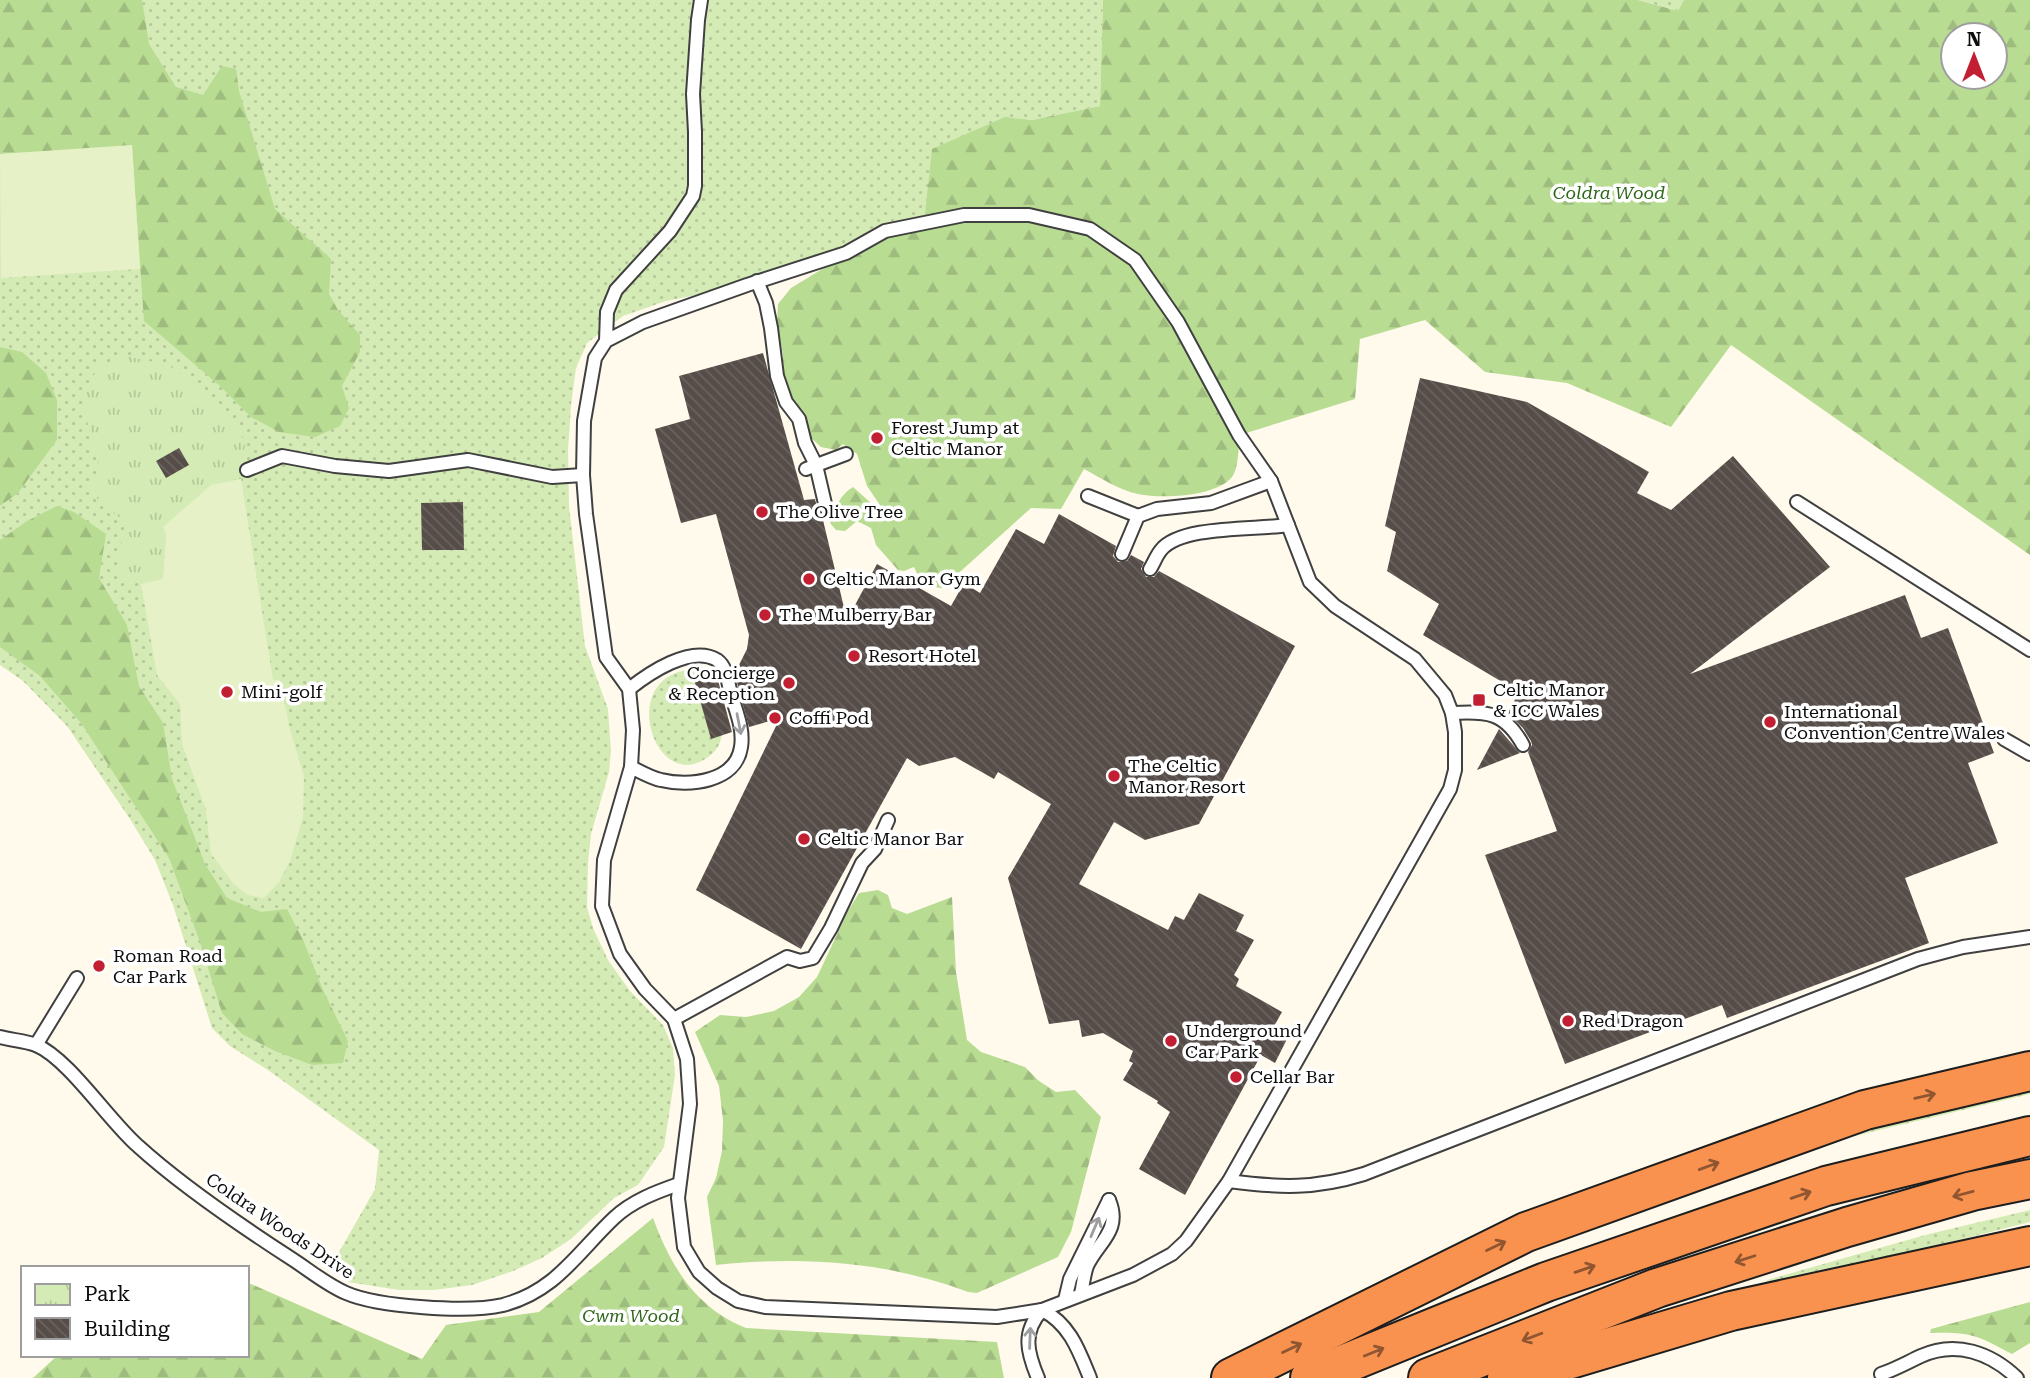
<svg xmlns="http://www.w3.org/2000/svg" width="2030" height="1378" viewBox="0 0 2030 1378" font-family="'Roboto Serif',serif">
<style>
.grass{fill:url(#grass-dots)}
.forest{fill:url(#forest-firs);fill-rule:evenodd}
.park{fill:url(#park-tufts)}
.pitch{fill:#e6f1c7}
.building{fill:url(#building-back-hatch)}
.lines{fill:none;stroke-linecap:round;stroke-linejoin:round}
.service-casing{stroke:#404040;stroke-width:16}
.motorway-casing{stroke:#1e1e1e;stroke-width:42}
.service{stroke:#fff;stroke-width:12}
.motorway{stroke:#fa924f;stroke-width:38}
.oneway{stroke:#9e9e9e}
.oneway2{stroke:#8f5631}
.poi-dot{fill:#c22032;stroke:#fff;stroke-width:2.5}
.labels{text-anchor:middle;stroke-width:7;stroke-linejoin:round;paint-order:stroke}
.park-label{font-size:18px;font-style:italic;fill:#2f671b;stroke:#fff}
.poi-label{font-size:18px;fill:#0d0d0d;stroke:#fff;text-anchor:start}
.street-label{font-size:18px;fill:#0d0d0d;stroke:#fff}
</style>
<defs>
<pattern id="grass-dots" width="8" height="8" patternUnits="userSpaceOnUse" patternTransform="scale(1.75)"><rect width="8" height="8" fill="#d4ebb5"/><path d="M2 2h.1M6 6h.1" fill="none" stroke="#b5c89a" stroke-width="1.8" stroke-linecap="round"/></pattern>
<pattern id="forest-firs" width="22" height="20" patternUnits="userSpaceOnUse" patternTransform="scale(1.75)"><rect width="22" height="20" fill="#b9dc93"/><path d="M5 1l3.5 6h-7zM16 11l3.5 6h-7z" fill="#9ebc7e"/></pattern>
<pattern id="park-tufts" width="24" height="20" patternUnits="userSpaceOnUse" patternTransform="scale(1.75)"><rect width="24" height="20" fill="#d4ebb5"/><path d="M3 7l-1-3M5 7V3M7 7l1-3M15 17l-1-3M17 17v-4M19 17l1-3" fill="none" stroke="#b5c89a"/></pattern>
<pattern id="building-back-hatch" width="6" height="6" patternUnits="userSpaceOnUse" patternTransform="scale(1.75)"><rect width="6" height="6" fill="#564d49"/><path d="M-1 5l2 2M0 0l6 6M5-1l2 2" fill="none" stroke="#69625f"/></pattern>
</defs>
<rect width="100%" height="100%" fill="#fffaec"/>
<g class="grass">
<path d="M0,0H1103L1100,106L1032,120L1005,117L924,223L846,253L747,285L666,301L623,316L587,343L576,368L571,405L568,450L569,506L585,646L608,709L611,751L609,772L591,834L588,863L587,907L593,928L608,960L630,991L663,1025L673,1048L675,1075L664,1147L638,1185L614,1198L571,1239L542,1258L513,1271L472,1285L434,1290H399L348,1282L334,1261L375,1189L379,1150L268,1070L230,1046L212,1028L173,905L155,860L130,819L67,726L23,681L0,665Z"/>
<path d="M1638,0H1684L1678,11Z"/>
<path d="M687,670L699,671L704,676L722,733C721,745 715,753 705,759C655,791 618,681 687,670Z"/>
<path d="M2030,1087V1094L1846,1138L1972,1100Z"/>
<path d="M2030,1210V1222L1768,1288L1767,1280L1929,1234Z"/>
</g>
<g class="forest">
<path d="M0,0H142L149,44L176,87L203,95L222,66L236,69L239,91L275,209L331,259L329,294L338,310L360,335V352L342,386L349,408L340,426L315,437L279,432L251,417L220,386L144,321L132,146L0,154Z"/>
<path d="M1103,0H1638L1678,11L1684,0H2030V555L1731,345L1671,427L1567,383L1485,372L1425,320L1360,339L1355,399L1240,435C1238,447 1239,468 1232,477C1216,497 1161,499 1138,494C1119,490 1101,478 1084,469L1061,509L1031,508L942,588C928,587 920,581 914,567L904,571L898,570L876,545L871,528L857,521L845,531L836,530L830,523C834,509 840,495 853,487L890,520L867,486L857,454L843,444L836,450L821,447L810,437L782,387L783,355L777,321L778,304L791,288L885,231L924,223L932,149L1005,117L1032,120L1100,106ZM1953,35H1995V77H1953Z"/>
<path d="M0,347L22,352L46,373L57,400V440L18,493L0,506Z"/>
<path d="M57,506L74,512L106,534L99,578L127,625L139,686L163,723L172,779L205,864L227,898L261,912L287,909L304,942L323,990L348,1041L343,1063L312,1065L275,1051L242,1034L222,1013L200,942L169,858L81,723L40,676L0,647V540L27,521Z"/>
<path d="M878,890L888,895L892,908L907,914L952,897L956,972L967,1040L981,1052L1025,1067L1039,1081L1056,1092L1075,1090L1101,1117L1071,1232L1058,1257L977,1293L968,1292C886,1261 803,1256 716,1265L707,1197L716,1178L722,1151L723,1120L719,1086L695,1032L720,1015L746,1017L774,1011L799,997L817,977L848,911L859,893Z"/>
<path d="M653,1218C671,1267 696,1308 746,1328L997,1342L1004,1378H33L58,1355H247V1285L251,1284L422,1359L446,1325L539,1312Z"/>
<path d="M2030,1302V1343L2012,1354C1976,1335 1972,1332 1930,1333L1931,1329Z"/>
</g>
<path class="park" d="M125,356L169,365L207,397L240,431L245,444L241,479L211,485L166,534L163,580L141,584L120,577L122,536L126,523L103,505L87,488L96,481L100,471L86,417V395L91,379L100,366Z"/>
<g class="pitch">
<path d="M132,145L140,269L1,278L0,154Z"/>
<path d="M241,479L273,680H280L290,730L304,776L303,817L290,861L279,882L264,898L247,895L233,883L211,854L206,810L182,744L180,704L157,675L141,584L163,579L166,534L163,527L211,485Z"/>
</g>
<g class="building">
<path d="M763,353L804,500L815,499L818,511L822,516L847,620L877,564L951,606L964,583L980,593L1016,529L1044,544L1059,514L1116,546L1113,556L1118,562L1127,561L1131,555L1144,562L1141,569L1146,577H1154L1159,571L1295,646L1199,824L1145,840L1114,822L1079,884L1168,930L1175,916L1184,920L1199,893L1244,915L1236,931L1254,940L1234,975L1239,979L1236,986L1282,1012L1273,1028L1288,1037L1275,1063L1261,1055L1185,1195L1139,1169L1170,1112L1157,1103L1158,1101L1123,1080L1133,1063L1129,1061L1133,1051L1103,1033L1082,1037L1079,1020L1049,1024L1008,878L1051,804L998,772L994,779L955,757L919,766L907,758L801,949L696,890L780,718L749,727L733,668L738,667L747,649L749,635L716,514L681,523L655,429L690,419L679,376Z"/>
<path d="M1420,378L1527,402L1649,472L1637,493L1671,510L1733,456L1830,567L1690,674L1905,595L1921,638L1948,628L1994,753L1968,763L1998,843L1905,878L1929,943L1727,1018L1722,1005L1565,1064L1485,855L1557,831L1528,752L1532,745L1531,741L1523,728L1508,713L1519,692L1423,635L1439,604L1387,571L1396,532L1385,526Z"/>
<path d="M179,448L189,465L166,478L156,461Z"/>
<path d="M463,502L464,550H422L421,503Z"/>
<path d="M716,673L732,732L711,739L694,679Z"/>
<path d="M1499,729L1520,753L1477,770L1492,742Z"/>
</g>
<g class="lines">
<g class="service-casing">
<g id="service">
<path d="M757,281L766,303L771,328L777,376L786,402L799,419L805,443L816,465L826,508"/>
<path d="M606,341L643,322L747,285L846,253L885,231L964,215H1029L1090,229L1135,260L1178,322L1239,435L1271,481L1310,582L1335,606L1415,659L1445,695L1452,713L1455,732V770L1450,789L1229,1181L1186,1241L1172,1254L1133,1275L1042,1310L997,1317L765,1307L738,1301L717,1288L699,1272L684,1247L678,1198L690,1104L687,1059L674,1019L645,989L620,954L602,906L604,860L631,767L633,730L629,689L606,657L586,514L583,475L584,421L595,358L606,341L607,312L616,290L670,231L693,196L695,186V132L693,94L698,20L701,0"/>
<path d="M806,469L846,454"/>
<path d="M247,470L282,456L335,466L389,471L468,460L552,477L583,475"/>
<path d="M1088,496L1138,516"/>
<path d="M1797,502L2030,650"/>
<path d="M1122,554L1138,516L1157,509L1211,503L1271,481"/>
<path d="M1150,569C1154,563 1156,556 1161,550C1181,525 1257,530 1288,525"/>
<path d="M629,689C648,674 691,644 717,660C727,667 728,683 731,694C736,711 744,729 741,747C736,782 689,787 661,780C651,778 641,772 631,767"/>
<path d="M1452,713C1487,711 1505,712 1523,745"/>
<path d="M2004,739L2030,754"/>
<path d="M674,1019L787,957L800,961L813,958L831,928L862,863L875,849L888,820"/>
<path d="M0,1037C11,1040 26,1041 36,1045C69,1059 109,1121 138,1146C182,1186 241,1226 292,1259C309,1270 327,1285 346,1293C378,1307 468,1313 503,1305C556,1291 577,1253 614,1218C632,1201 656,1192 679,1184"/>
<path d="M36,1045L77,978"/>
<path d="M1229,1181C1280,1188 1315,1189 1364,1174L1918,959L1963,947L2030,937"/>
<path d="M1081,1294C1083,1285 1084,1274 1087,1266C1098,1242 1122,1231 1109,1200"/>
<path d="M1065,1300L1070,1279L1109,1200"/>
<path d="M1042,1310C1070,1324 1079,1351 1090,1378"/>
<path d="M1881,1374C1896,1369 1908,1362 1921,1356C1956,1340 1991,1353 2017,1378"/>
<path d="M1038,1378C1027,1352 1022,1332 1042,1310"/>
</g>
</g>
<g class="motorway-casing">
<g id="motorway">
<path d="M1231,1378L1526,1232L1865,1110L2030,1071"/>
<path d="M1310,1378L1546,1282L1826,1186L2030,1136"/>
<path d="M1428,1378L1657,1288L1847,1227L1972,1191L2030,1179"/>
<path d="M1507,1378L1731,1311L2030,1246"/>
</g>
</g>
<use href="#service" class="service"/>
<use href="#motorway" class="motorway"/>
</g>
<defs><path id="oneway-shaft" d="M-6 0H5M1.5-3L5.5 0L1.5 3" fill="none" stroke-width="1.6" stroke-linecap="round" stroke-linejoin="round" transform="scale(1.75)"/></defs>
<g class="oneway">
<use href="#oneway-shaft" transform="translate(739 724) rotate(79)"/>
<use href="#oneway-shaft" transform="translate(1095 1227) rotate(-67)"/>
<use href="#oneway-shaft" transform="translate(1030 1338) rotate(-88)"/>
</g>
<g class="oneway2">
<use href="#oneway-shaft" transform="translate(1925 1096) rotate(-13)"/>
<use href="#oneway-shaft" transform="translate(1709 1166) rotate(-20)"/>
<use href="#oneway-shaft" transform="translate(1963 1194) rotate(165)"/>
<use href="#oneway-shaft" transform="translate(1801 1195) rotate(-19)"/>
<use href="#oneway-shaft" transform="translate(1496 1246) rotate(-26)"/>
<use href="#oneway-shaft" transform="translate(1745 1259) rotate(162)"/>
<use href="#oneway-shaft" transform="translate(1585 1269) rotate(-19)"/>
<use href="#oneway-shaft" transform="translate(1532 1337) rotate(159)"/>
<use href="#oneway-shaft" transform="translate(1292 1348) rotate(-26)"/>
<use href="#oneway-shaft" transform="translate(1374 1352) rotate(-22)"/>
</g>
<g class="poi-dot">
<circle cx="877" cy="438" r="7"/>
<circle cx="762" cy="512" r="7"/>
<circle cx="809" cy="579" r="7"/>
<circle cx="765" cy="615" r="7"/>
<circle cx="854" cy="656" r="7"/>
<circle cx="789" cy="683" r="7"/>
<circle cx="227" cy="692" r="7"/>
<rect x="1472" y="693" width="14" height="14" rx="3.5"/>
<circle cx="775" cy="718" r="7"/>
<circle cx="1770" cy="722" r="7"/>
<circle cx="1114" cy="776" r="7"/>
<circle cx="804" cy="839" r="7"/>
<circle cx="99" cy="966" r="7"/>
<circle cx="1568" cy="1021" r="7"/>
<circle cx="1171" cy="1041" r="7"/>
<circle cx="1236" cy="1077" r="7"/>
</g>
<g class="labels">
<g class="park-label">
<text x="1609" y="199">Coldra Wood</text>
<text x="631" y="1322">Cwm Wood</text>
</g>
<g class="poi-label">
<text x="891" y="434">Forest Jump at<tspan x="891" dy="21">Celtic Manor</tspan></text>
<text x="776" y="518">The Olive Tree</text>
<text x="823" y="585">Celtic Manor Gym</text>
<text x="779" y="621">The Mulberry Bar</text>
<text x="868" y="662">Resort Hotel</text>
<text x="775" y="679" text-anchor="end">Concierge<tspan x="775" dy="21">&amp; Reception</tspan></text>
<text x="1493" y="696">Celtic Manor<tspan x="1493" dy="21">&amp; ICC Wales</tspan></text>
<text x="241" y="698">Mini-golf</text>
<text x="1784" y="718">International<tspan x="1784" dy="21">Convention Centre Wales</tspan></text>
<text x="789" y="724">Coffi Pod</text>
<text x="1128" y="772">The Celtic<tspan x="1128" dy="21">Manor Resort</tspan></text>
<text x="818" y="845">Celtic Manor Bar</text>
<text x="113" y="962">Roman Road<tspan x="113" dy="21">Car Park</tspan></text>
<text x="1582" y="1027">Red Dragon</text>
<text x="1185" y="1037">Underground<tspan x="1185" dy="21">Car Park</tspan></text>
<text x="1250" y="1083">Cellar Bar</text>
</g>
<g class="street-label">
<text transform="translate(280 1226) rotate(34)" y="6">Coldra Woods Drive</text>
</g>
</g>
<rect x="21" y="1266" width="228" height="91" fill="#ffffff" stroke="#9e9e9e" stroke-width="2"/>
<rect x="35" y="1284" width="35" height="21" fill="url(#park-tufts)" stroke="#9e9e9e" stroke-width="2"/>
<text x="84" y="1301" font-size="21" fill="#0d0d0d">Park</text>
<rect x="35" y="1318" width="35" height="21" fill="url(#building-back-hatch)" stroke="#9e9e9e" stroke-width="2"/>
<text x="84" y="1336" font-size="21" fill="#0d0d0d">Building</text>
<g transform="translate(1974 56)"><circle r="33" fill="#ffffff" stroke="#9e9e9e" stroke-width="2"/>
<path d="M0-5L12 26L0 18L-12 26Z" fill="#c22032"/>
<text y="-10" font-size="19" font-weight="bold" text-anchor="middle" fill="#0d0d0d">N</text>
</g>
</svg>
